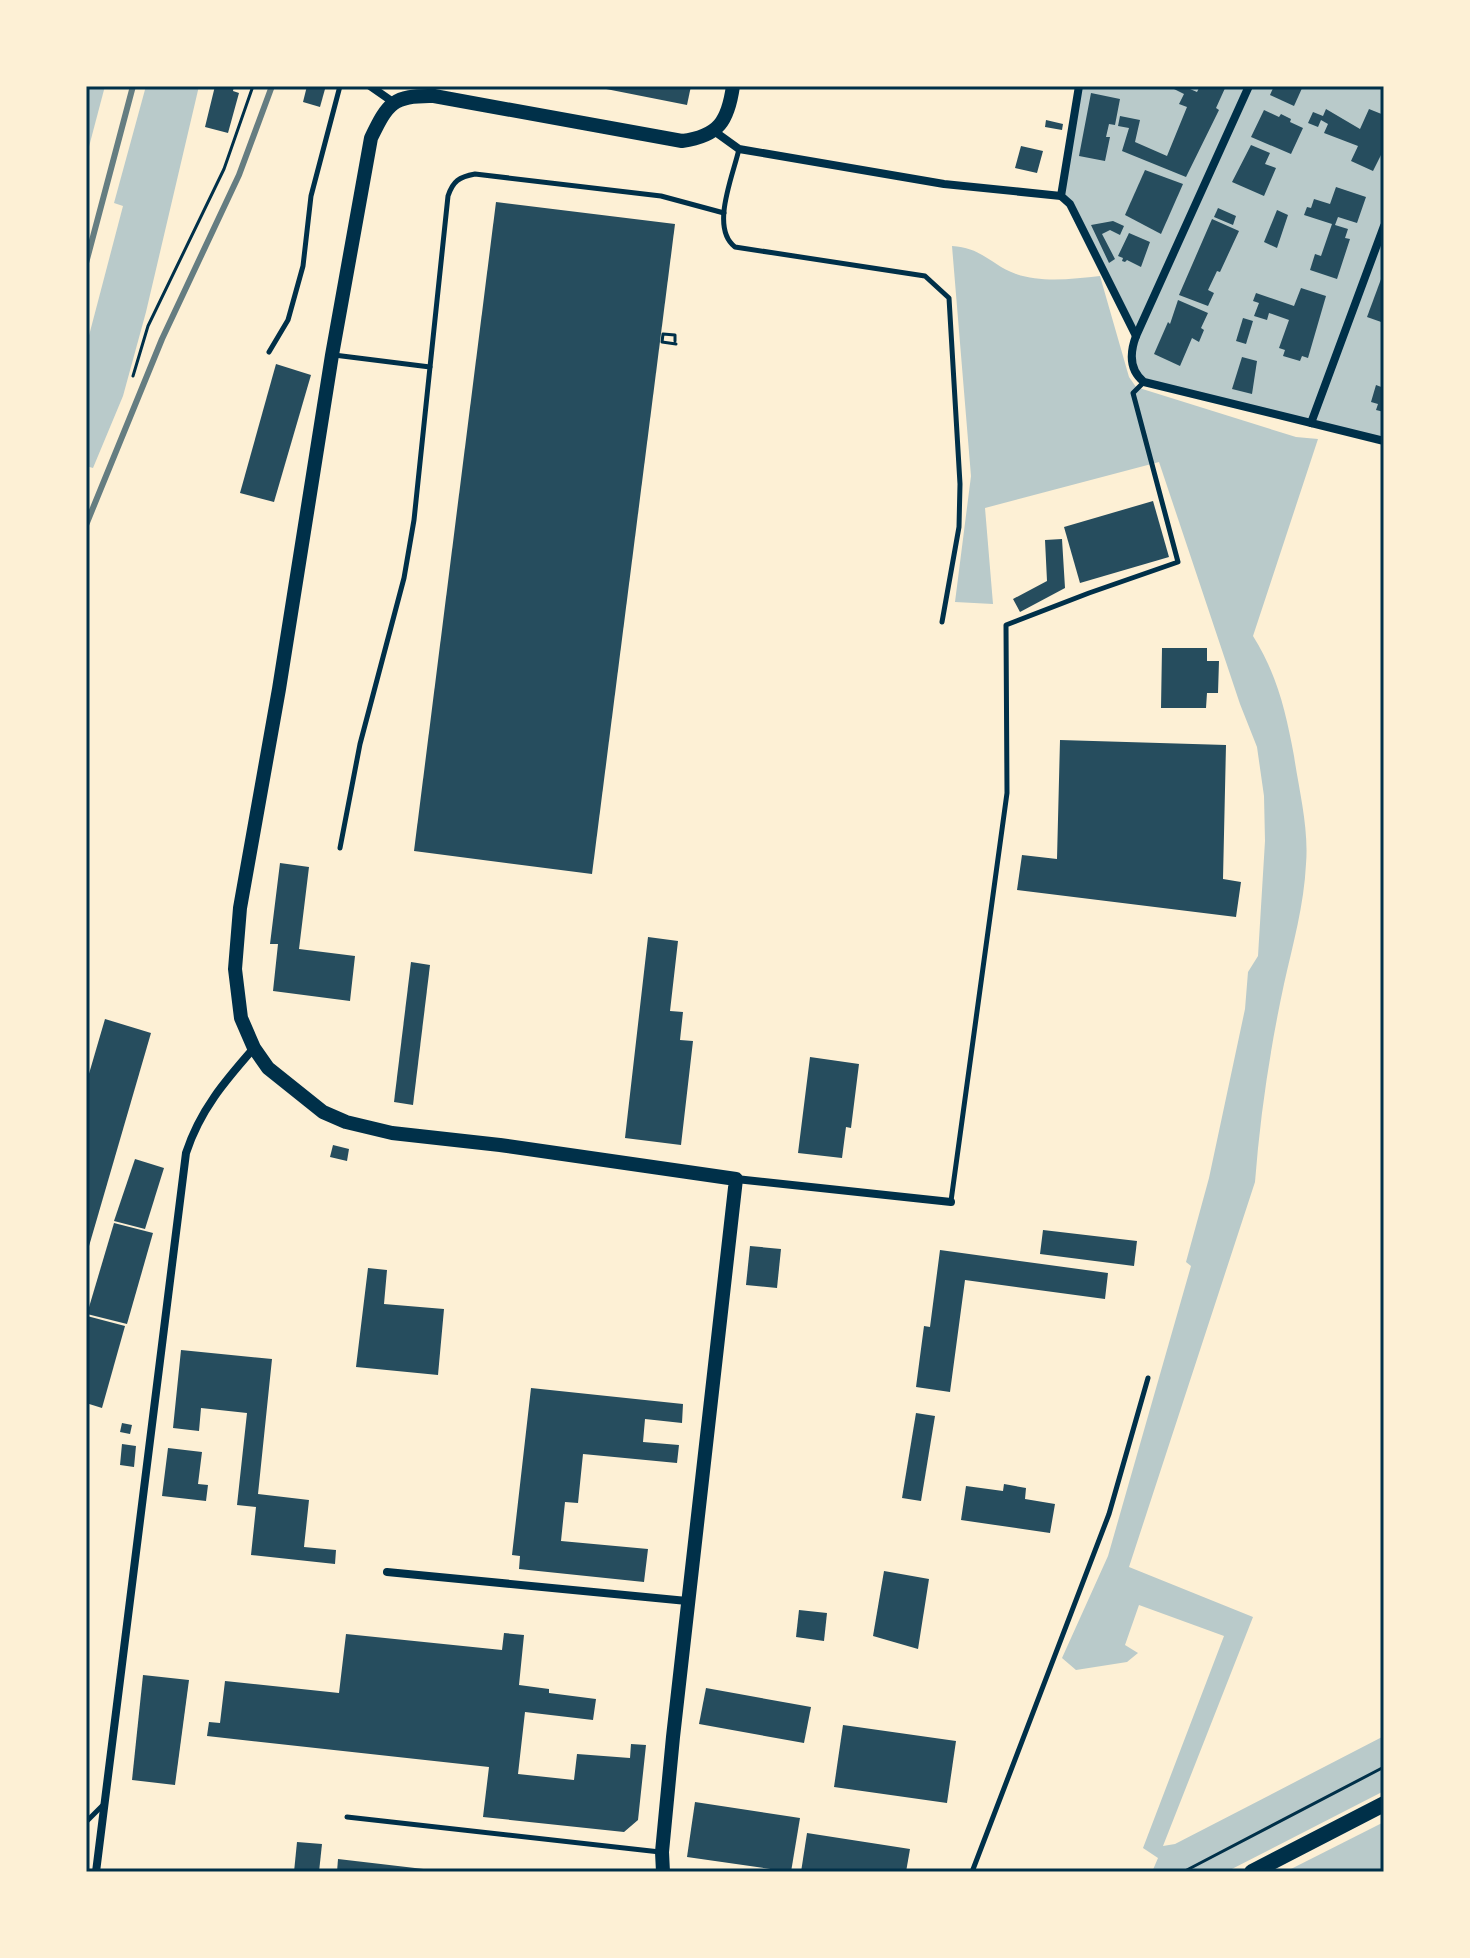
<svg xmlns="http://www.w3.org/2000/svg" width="1470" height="1958" viewBox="0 0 1470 1958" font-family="Literata,serif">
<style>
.green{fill:#b9caca}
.building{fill:#264d5e}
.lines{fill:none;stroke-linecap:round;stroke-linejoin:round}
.path{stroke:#003049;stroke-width:3}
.service{stroke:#003049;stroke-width:5}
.minor{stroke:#003049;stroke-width:8}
.tertiary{stroke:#003049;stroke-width:14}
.primary{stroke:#003049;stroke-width:16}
.rail{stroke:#657d81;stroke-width:6}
.neatline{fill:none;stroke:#003049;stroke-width:3}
</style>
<rect width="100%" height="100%" fill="#fdf0d5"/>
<g class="green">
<path d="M86,86H105L86,158Z"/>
<path d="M146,86H199L146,312L123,396L93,468L86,466V347L123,206L114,203Z"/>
<path d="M1079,86H1384V441L1144,382L1134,370L1136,336L1061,196Z"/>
<path d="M952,246C983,248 991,265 1016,274C1042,283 1073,279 1100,276L1129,377L1136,387L1296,437L1318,439L1253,636C1277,674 1286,712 1294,756C1299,790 1309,829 1306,864C1304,905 1293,944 1284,984C1270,1049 1260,1116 1255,1182L1129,1567L1253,1617L1163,1846L1175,1844L1384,1736V1791L1226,1872H1152L1158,1858L1143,1848L1224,1636L1139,1605L1125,1645L1138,1653L1127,1662L1076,1670L1062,1658L1108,1556L1191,1266L1186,1262L1209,1178L1245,1009L1248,972L1258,956L1265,841L1264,796L1257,747L1240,704L1159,462L985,508L993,604L955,602L971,476Z"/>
<path d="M1384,1822V1872H1285Z"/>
</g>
<g class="building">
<path d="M215,86H234L233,91L239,93L228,133L205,127Z"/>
<path d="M307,86L325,89L320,107L303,102Z"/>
<path d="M591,86H691L687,105Z"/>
<path d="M1168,86H1183L1197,92L1200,86H1226L1216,108L1219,110L1186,177L1122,151L1129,128L1118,126L1120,116L1140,120L1135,142L1167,156L1187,107L1179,104L1184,94Z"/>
<path d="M1274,86H1303L1294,106L1270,95Z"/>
<path d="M1091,93L1120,99L1115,125L1109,124L1106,137H1110L1105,161L1079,156Z"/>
<path d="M1326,109L1360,129L1369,109L1384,115V149L1373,171L1351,161L1358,146L1324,133L1328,124L1321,120L1318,127L1308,123L1313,112L1323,116Z"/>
<path d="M1264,110L1279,117L1281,114L1291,119L1290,122L1303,128L1291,154L1251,137Z"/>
<path d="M1046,120L1063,124L1062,130L1045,127Z"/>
<path d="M1251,145L1270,153L1265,164L1276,168L1264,196L1232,182Z"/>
<path d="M1021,146L1043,151L1037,173L1015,168Z"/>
<path d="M1145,170L1183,184L1161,234L1125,215Z"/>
<path d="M1336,187L1366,197L1357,223L1338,217L1335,225L1348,229L1345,238L1350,239L1337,279L1310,270L1315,254L1321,256L1332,224L1304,215L1307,207L1311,208L1314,199L1330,204Z"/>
<path d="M496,202L675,224L592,874L414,851Z"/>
<path d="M1218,208L1236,216L1233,225L1214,217Z"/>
<path d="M1277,210L1288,215L1277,248L1264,242Z"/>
<path d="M1212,219L1239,231L1220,272L1217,271L1208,290L1214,293L1208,306L1179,295Z"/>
<path d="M1113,221L1124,226L1120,235L1110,230L1102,234L1115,259L1109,263L1091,225Z"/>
<path d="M1129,233L1150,242L1141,267L1127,260L1125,262L1122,261L1123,258L1118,256Z"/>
<path d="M1384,271V323L1367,317Z"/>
<path d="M1301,288L1326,296L1308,358L1302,356L1300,361L1283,356L1285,350L1279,348L1289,320L1269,313L1267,320L1254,316L1259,303L1253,301L1256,293L1294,306Z"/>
<path d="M1178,300L1208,313L1201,328L1204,330L1199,342L1192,338L1180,366L1154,354L1168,322L1170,324Z"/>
<path d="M1243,318L1253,321L1246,344L1236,341Z"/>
<path d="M1242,357L1257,361L1252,394L1232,389Z"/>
<path d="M276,364L311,375L274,502L240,493Z"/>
<path d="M1376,385L1384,388V412L1376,410L1378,404L1371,402Z"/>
<path d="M1153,501L1169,557L1080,583L1064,527Z"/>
<path d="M1062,539L1065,588L1020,612L1013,599L1047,581L1045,540Z"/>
<path d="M1162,648H1207V661H1219L1218,693H1207L1206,708H1161Z"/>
<path d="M1060,740L1226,745L1223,879L1241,882L1236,917L1017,890L1022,855L1057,859Z"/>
<path d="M280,863L309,867L299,949L355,956L350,1001L273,991L278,944H270Z"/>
<path d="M648,937L678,941L670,1011L683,1012L680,1040L693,1041L681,1145L625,1138Z"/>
<path d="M411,962L430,965L413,1105L394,1102Z"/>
<path d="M105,1019L151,1033L87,1253L86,1084Z"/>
<path d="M810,1057L859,1064L851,1128L846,1127L842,1158L798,1153Z"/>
<path d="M333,1145L349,1149L347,1161L330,1157Z"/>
<path d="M135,1159L164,1168L145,1229L114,1221Z"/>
<path d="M114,1223L153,1233L127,1324L87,1314Z"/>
<path d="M1043,1230L1137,1241L1134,1266L1040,1254Z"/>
<path d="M750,1246L781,1249L777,1288L746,1285Z"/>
<path d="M940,1250L1108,1273L1105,1299L965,1280L950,1392L916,1387L924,1326L930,1327Z"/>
<path d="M368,1268L387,1270L384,1304L444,1309L438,1375L356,1367Z"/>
<path d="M87,1316L125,1326L102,1408L86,1403Z"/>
<path d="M181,1350L272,1359L258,1494L309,1500L304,1547L336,1550L335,1564L251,1555L256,1507L237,1505L247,1413L201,1408L199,1431L173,1428Z"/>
<path d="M531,1388L683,1404L682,1423L645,1419L643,1442L679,1445L677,1463L583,1454L578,1503L565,1502L561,1541L648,1549L644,1582L519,1569L520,1556L512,1555Z"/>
<path d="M916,1413L935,1416L921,1501L902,1498Z"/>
<path d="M122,1423L132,1425L130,1434L120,1432Z"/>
<path d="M122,1444L136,1446L134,1467L120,1465Z"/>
<path d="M168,1448L202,1452L198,1484L208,1485L206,1501L162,1496Z"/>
<path d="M1004,1484L1026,1488L1025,1499L1055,1504L1050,1533L961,1520L966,1486L1003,1491Z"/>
<path d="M884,1571L929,1579L918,1649L873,1636Z"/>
<path d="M799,1610L827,1613L824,1641L796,1637Z"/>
<path d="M504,1633L524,1635L519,1685L549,1689V1693L596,1699L593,1720L525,1712L518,1774L574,1780L577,1754L630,1758L631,1744L646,1745L638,1820L624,1832L483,1817L489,1767L207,1736L209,1722L220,1723L225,1681L339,1693L346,1634L502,1650Z"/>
<path d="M143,1675L189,1680L175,1785L132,1780Z"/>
<path d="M706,1688L811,1707L804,1743L699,1724Z"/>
<path d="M843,1725L956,1741L947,1803L834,1787Z"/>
<path d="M695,1802L800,1818L791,1872L687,1857Z"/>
<path d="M807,1833L910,1849L906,1872H801Z"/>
<path d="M297,1842L322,1844L319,1872H294Z"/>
<path d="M338,1859L432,1870V1872H337Z"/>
</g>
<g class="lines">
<g class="path">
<path d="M675,341V335L663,334L662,342L676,344"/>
<path d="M133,376L148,326L224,169L253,86"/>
<path d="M1183,1872L1384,1767"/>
</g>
<g class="service">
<path d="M739,149C733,176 710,228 735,247L925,276L949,298L960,484L959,527L942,622"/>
<path d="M269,352L288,320L303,266L311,196L340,86"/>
<path d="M334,355L430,367L414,520L404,578L360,744L340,848"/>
<path d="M430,367L448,196C453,181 459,177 475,174L661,196L724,213"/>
<path d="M951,1201L1007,793L1006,625L1089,593L1178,562L1133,393L1144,382"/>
<path d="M347,1817L660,1852"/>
<path d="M86,1822L102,1806"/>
<path d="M972,1872L1109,1514L1148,1378"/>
</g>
<g class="minor">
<path d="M370,86L393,102"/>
<path d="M1079,86L1061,196L1070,204L1136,336"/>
<path d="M1249,86L1136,336C1130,352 1129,370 1144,382L1384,441"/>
<path d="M714,131L739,149L944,184L1061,196"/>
<path d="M1311,423L1384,226"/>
<path d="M736,1179L951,1202"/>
<path d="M387,1572L687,1601"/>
<path d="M96,1872L186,1153C200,1110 225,1081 254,1048"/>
</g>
<path class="tertiary" d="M663,1872L662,1852L673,1737L736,1179L500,1145L392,1133L346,1122L323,1112L268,1068L254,1048L241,1018L235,969L240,908L279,689L332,355L371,138C388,103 393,95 434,96L682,141C719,136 728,121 733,86"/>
<path class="primary" d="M1252,1872L1384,1804"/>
<g class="rail">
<path d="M86,263L133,86"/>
<path d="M86,525L162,339L239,175L272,86"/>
</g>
</g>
<rect width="1470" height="1958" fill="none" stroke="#fdf0d5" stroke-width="176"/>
<rect x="88" y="88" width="1294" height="1782" class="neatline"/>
</svg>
